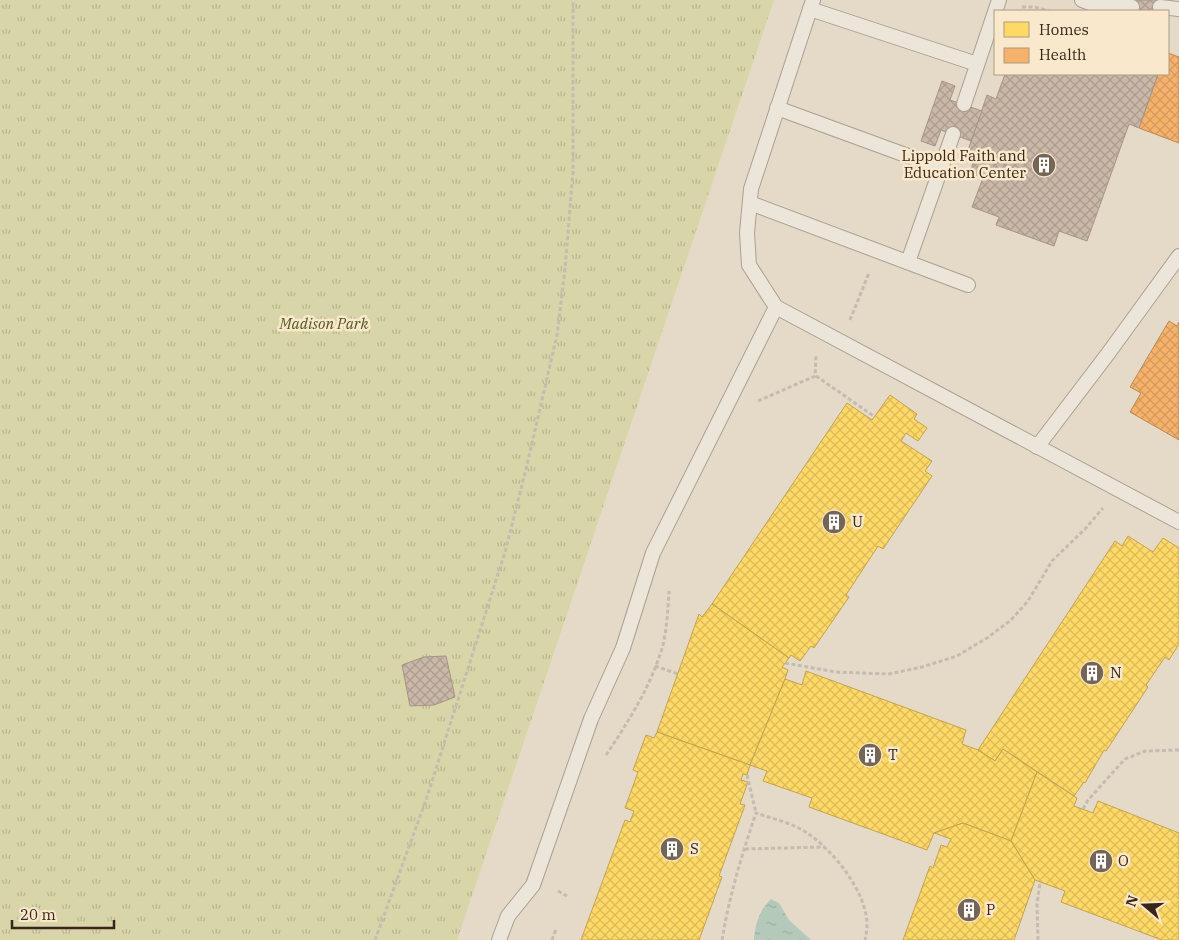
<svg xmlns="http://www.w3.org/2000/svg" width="1179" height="940" viewBox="0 0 1179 940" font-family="'IBM Plex Serif',serif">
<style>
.park{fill:url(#park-tufts)}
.water{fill:url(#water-ripples)}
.homes{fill:url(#homes-cross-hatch);stroke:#c3a34f}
.health{fill:url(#health-cross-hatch);stroke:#bd8853}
.building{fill:url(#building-cross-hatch);stroke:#a59587}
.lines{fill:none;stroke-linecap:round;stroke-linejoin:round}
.lane-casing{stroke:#aa9f91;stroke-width:16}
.path{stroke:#c5bcb1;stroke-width:3;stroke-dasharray:4 2.5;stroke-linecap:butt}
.lane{stroke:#ece5da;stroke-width:14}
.labels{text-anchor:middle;stroke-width:5;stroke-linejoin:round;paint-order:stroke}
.poi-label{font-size:15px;fill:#38261a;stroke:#f9e8cb;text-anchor:start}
.park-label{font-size:15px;font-style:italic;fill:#4d571e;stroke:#f9e8cb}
</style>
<defs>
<pattern id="park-tufts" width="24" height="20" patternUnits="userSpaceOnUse" patternTransform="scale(1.25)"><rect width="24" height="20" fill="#d8d5a8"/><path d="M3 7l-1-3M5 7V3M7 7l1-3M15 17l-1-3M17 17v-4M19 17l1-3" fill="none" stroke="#bab790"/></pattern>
<pattern id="water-ripples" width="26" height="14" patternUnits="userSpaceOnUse" patternTransform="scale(1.25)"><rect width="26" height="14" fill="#b4c9ba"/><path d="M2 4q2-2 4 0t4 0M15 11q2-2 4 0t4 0" fill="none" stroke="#9cac9f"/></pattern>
<pattern id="homes-cross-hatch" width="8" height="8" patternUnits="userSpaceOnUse" patternTransform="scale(1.25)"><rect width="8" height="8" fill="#ffd966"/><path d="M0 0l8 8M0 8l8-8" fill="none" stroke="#dbba58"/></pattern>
<pattern id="health-cross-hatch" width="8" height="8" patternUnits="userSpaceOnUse" patternTransform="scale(1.25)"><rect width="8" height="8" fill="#f6b26b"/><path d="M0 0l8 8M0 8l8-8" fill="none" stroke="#d4995c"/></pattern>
<pattern id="building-cross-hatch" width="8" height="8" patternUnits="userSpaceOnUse" patternTransform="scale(1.25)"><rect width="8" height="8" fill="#c9b7a8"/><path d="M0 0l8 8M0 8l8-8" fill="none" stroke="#ad9d90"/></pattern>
</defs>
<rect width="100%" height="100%" fill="#e5dac7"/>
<path class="park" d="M0,0H774L457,940H0Z"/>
<path class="water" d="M771,899L779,903L789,920L811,940H754C755,925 759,910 771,899Z"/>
<g class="homes">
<path d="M890,395L917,414L914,419L927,428L918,441L906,433L901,441L932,461L925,471L932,476L883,549L878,546L846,595L849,597L814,648L811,646L800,661L791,655L789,658L712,604L847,403L872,420Z"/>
<path d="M1128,536L1153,552L1163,538L1179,548V644L1169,660L1165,657L1146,685L1148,687L1106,751L1104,750L1085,783L1084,782L1074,796L1003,749L995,761L978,750L1115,541L1122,546Z"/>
<path d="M712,604L789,658L782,667L788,670L785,679L750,765L657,732L699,614L702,617Z"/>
<path d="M806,671L966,730L962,744L978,750L995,761L1003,749L1037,772L1011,841L963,823L934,833L927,850L809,807L812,798L763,781L767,771L750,765L785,679L802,685Z"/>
<path d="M657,732L750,765L747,775L743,774L741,780L748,782L740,804L745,805L719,876L722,877L699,940H581L625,820L630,822L634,811L625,808L638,772L633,770L646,735L654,738Z"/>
<path d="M1037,772L1077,798L1074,806L1093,813L1098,801L1179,833V940H1162L1061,902L1065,891L1035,880L1011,841Z"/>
<path d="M963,823L1011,841L1035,880L1014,940H903L930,866L933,868L941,845L947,847L951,839L934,833Z"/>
</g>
<g class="health">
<path d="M1168,53L1179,57V143L1139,128L1158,74H1168Z"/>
<path d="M1169,321L1177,326L1179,322V440L1130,412L1141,393L1130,387Z"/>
</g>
<g class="building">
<path d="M1134,0H1163L1158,11H1130Z"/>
<path d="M1005,74H1158L1139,128L1129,124L1087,241L1059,231L1054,246L996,225L999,217L972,207L983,178L970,173L975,156L967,153L987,95L996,99Z"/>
<path d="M942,81L955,86L950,100L982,111L971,141L941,130L935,146L921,141Z"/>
<path d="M446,656L455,697L434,705L410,706L402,665L424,657Z"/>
</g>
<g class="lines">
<g class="lane-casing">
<g id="lane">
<path d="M813,0L751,189L747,233L749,265L776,307L1179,522"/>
<path d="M1082,0L1090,3L1132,7"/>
<path d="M1160,7L1179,9"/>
<path d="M810,9L977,64"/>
<path d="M964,104L999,0"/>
<path d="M777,108L941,168"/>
<path d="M750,203L968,285"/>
<path d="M908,262L953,134"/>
<path d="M1037,447L1107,355L1179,256"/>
<path d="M499,940L508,916L533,885L591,719L623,648L653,553L776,307"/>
</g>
</g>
<g class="path">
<path d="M1022,7H1035L1049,11"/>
<path d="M850,320L869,273"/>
<path d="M816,376L875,417"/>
<path d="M758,401L815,376L816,355"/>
<path d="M785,663L836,672L889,674L922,667L957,656L987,638L1011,620L1028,601L1052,561L1085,529L1103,508"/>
<path d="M655,666L678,674"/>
<path d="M606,755C629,721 652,684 663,645C667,627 668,609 669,591"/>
<path d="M747,775L756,813"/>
<path d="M1083,809L1088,800L1125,759L1145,751L1179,750"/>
<path d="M745,849L824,847"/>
<path d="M558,891L567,896"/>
<path d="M375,940L426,800L505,552L526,469L557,335L565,269L573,171V0"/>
<path d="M552,940L556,929"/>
<path d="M722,940C729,897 742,854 756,813C773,819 793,823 807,833C833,850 867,892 867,925C867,930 866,935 865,940"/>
<path d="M1038,940L1037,904L1040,883"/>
</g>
<use href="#lane" class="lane"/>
</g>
<defs>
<g id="building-disc" transform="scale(1.25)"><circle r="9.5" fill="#756557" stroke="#f9e8cb"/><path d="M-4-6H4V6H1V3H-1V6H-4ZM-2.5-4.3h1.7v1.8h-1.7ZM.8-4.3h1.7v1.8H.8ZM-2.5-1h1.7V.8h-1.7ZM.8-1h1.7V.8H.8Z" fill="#fff"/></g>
</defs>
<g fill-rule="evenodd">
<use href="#building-disc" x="1044" y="165"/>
<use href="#building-disc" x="834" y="522"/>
<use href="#building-disc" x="1092" y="673"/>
<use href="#building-disc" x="870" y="755"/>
<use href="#building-disc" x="672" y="849"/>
<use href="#building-disc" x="1101" y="861"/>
<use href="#building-disc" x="969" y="910"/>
</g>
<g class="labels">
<g class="poi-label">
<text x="1026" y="161" text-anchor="end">Lippold Faith and<tspan x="1026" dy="17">Education Center</tspan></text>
<text x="852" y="527">U</text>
<text x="1110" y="678">N</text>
<text x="888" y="760">T</text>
<text x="690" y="854">S</text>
<text x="1118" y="866">O</text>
<text x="986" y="915">P</text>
</g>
<g class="park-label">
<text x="324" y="329">Madison Park</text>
</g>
</g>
<rect x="994" y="10" width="175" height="65" fill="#f9e8cb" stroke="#ac9a84"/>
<rect x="1004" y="22" width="25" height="15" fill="#ffd966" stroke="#ac9a84"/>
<text x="1039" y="35" font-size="15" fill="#38261a">Homes</text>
<rect x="1004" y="48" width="25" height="15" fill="#f6b26b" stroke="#ac9a84"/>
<text x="1039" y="60" font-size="15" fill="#38261a">Health</text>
<g transform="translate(1144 905) rotate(289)" stroke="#f9e8cb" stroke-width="4" paint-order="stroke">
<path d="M0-4L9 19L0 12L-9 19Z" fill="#38261a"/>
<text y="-8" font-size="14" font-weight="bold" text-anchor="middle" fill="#38261a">N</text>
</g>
<path d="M12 920v8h102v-8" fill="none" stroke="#38261a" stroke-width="2.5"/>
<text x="20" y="920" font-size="15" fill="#38261a" stroke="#f9e8cb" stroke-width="4" paint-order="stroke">20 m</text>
</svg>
